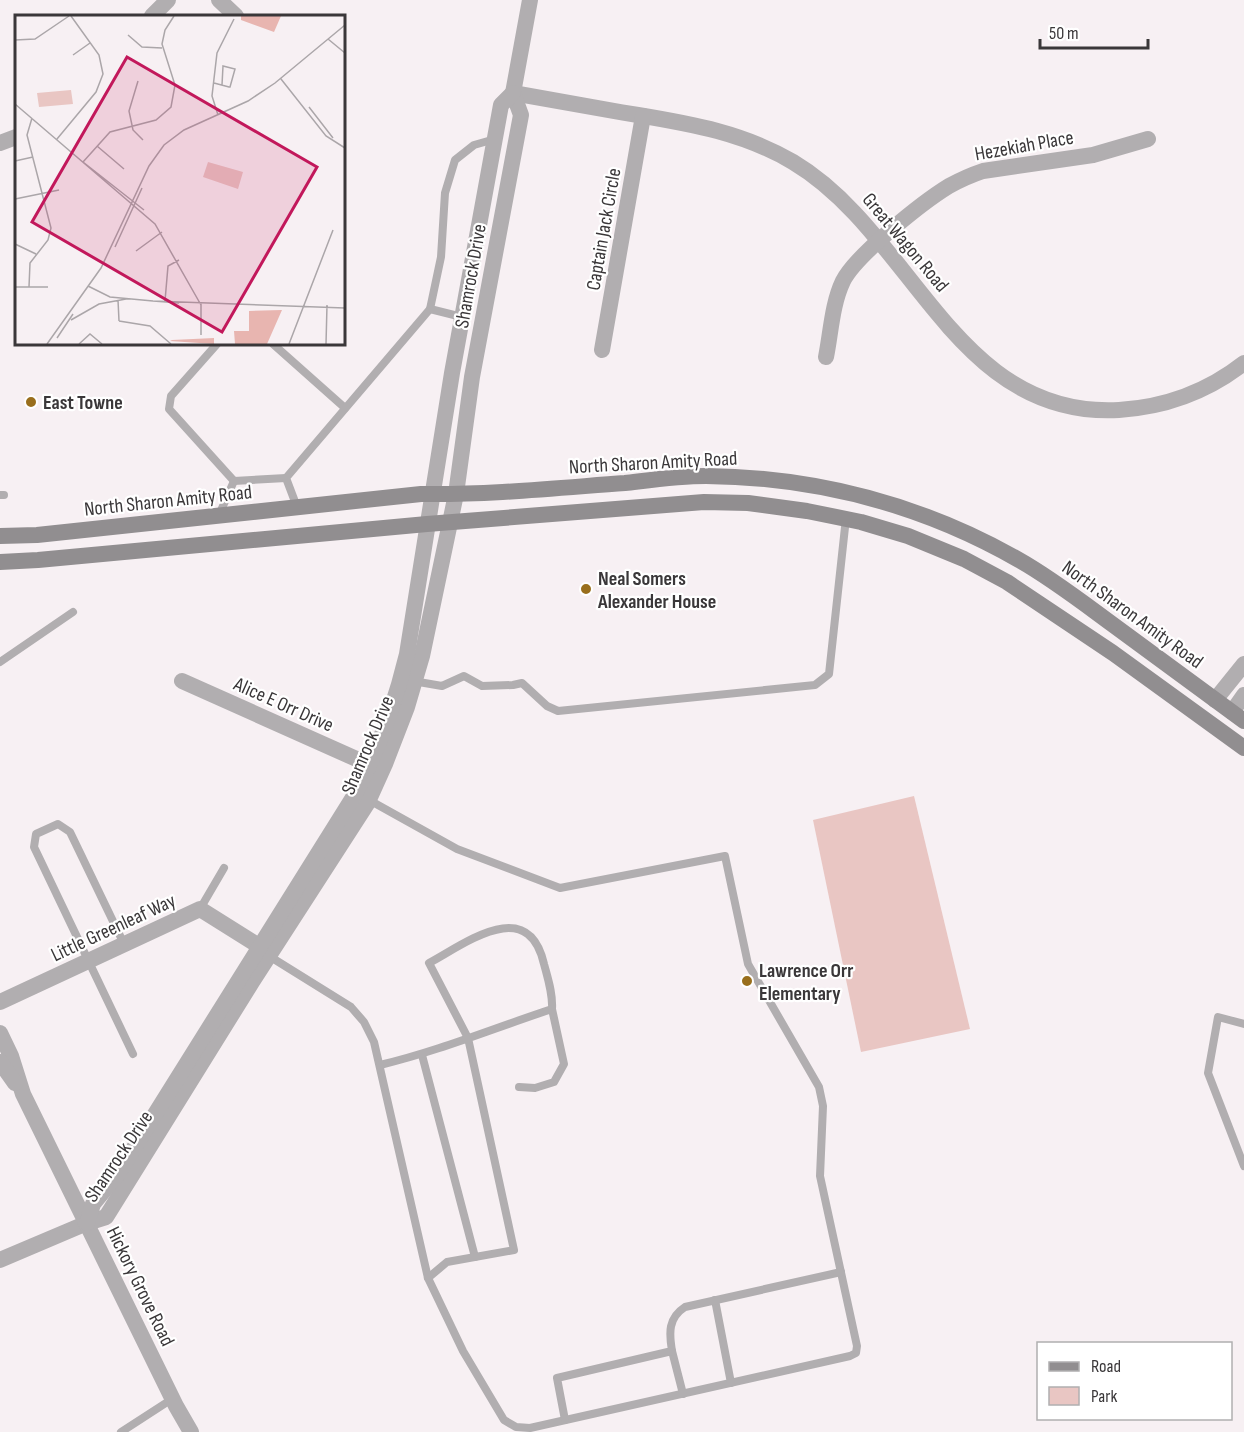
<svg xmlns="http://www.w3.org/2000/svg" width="1244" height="1432" viewBox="0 0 1244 1432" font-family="'Sofia Sans Condensed',sans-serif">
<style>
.green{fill:#e9c6c3}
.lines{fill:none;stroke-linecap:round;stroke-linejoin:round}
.service{stroke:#b1aeb0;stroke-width:8}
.minor{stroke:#b1aeb0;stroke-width:16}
.tertiary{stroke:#b1aeb0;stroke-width:16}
.secondary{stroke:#918e90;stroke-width:16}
.poi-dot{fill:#996e1c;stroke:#fff;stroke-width:2}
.labels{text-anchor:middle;stroke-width:4.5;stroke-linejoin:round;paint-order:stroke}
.street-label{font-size:20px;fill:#3a3739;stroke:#fff}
.poi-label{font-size:20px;font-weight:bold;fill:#3a3739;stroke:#fff;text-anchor:start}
.inset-road{fill:none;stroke:#aba6a9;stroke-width:1.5}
.view{fill:#c2185b;fill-opacity:0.15;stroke:#c2185b;stroke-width:3}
.inset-edge{fill:none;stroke:#3a3739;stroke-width:3}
</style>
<rect width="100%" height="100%" fill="#f7f0f3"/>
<path class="green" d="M914,796L970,1029L861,1052L813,820Z"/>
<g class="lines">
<g class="service">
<path d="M430,309L441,257L445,193L455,160L474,145L495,139"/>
<path d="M217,344L171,396L169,409L234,481L286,478"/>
<path d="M273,344L345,408"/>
<path d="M0,495H4"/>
<path d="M297,507L286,478L430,309L462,317"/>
<path d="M219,515L234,481"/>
<path d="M0,662L73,612"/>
<path d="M413,681L442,686L464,676L482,686L513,685L522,683L547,706L558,711L815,685L829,674L846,518"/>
<path d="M200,909L224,868"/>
<path d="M124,944L70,832L58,824L36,834L34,847L133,1054"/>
<path d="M269,956L351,1007L364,1022L374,1042L428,1278L463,1351L504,1420L516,1427L530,1428L850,1356L856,1353L857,1346L820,1176L823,1106L819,1087L748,964L725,856L560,888L457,849L369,800"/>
<path d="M1244,1024L1218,1017L1208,1073L1244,1166"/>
<path d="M422,1055L475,1257"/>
<path d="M380,1065C439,1051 494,1028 552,1009C553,994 548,979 544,964C528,895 466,943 429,963L468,1038L514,1250L447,1262L428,1278"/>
<path d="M519,1087L535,1088L554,1082L564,1064L552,1009"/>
<path d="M715,1300L731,1383"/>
<path d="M672,1351L683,1394"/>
<path d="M565,1420L557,1378L672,1351C669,1333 668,1318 685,1307L841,1272"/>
<path d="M121,1432L172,1399"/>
</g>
<g class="minor">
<path d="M219,0L236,16"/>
<path d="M152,16L168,0"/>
<path d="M513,93C554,100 596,108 638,115C692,124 744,133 793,162C914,234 955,419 1119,410C1166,407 1207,392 1244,363"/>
<path d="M0,143L16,137"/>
<path d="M602,350L643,116"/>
<path d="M826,357C831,332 832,304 843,281C856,255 923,202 949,186C960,180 971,175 983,171L1093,155L1148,139"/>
<path d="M182,681L370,765"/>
<path d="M1215,700L1244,664"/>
<path d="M1232,712L1244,695"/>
<path d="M0,1002L200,909L259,946L269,956"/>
<path d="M0,1260L87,1223"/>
</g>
<g class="tertiary">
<path d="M0,1033L11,1056L23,1094L176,1406L191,1432"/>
<path d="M0,1062L15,1083"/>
<path d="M87,1223L106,1217L252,982L367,804L385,764L407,707L422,656L456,494L472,377L521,115L513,93L530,0"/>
<path d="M87,1223L93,1204L117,1175L354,796C378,751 395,704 407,654L452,373L501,105L513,93"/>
</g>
<g class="secondary">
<path d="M0,536L37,535L421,494C488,495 557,488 625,483C651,480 679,476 706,476C816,477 923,505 1019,560C1051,578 1082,602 1112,624C1156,656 1200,689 1244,721"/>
<path d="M0,562L38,560L427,524L704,502L748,503L807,511L861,522L908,536L964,559L1007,582L1113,653L1244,748"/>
</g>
</g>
<g class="poi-dot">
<circle cx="31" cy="402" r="6"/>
<circle cx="586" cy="589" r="6"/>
<circle cx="747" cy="981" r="6"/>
</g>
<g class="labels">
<g class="street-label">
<text transform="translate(1024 145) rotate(-10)" y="7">Hezekiah Place</text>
<text transform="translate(603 229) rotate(-80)" y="7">Captain Jack Circle</text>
<text transform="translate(906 242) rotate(50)" y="7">Great Wagon Road</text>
<text transform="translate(470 276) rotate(-80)" y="7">Shamrock Drive</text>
<text transform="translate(653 462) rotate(-3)" y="7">North Sharon Amity Road</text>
<text transform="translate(168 500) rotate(-6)" y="7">North Sharon Amity Road</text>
<text transform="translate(1133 614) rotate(36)" y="7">North Sharon Amity Road</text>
<text transform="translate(284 704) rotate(24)" y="7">Alice E Orr Drive</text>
<text transform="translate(367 745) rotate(-67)" y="7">Shamrock Drive</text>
<text transform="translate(113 927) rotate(-25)" y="7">Little Greenleaf Way</text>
<text transform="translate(118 1156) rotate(-56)" y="7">Shamrock Drive</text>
<text transform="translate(141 1286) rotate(64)" y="7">Hickory Grove Road</text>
</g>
<g class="poi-label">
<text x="43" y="409">East Towne</text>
<text x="598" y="585">Neal Somers<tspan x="598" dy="23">Alexander House</tspan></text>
<text x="759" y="977">Lawrence Orr<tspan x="759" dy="23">Elementary</tspan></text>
</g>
</g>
<g transform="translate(15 15)">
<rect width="330" height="330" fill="#f7f0f3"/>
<path d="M56,75L58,89L24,92L22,78ZM193,147L228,157L223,174L188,162Z" fill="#e9c6c3"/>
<path d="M226,1H266L259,17L226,5ZM267,295L252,329H220L219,316H234V296ZM199,323V329L155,326L157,325Z" fill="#e8b5b0"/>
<path class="inset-road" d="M113,20L127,32L147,33M313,24L330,38M0,25L20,24L54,1M58,40L75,28M266,64L311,121L330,133M123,66L114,96L118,115L128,125M199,68L214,72H215L220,54L208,51L207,70M0,89L140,209L186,290M294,92L318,123M203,100L197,81L202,38L219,4M42,124L81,77L88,59L84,40L56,1M82,131L109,154M0,146L18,142M68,147L129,195M68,147L95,117L141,105L156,92L160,70L147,29L150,15L159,1M0,184L44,175M0,229L21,239M100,232L127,173M121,236L147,217M73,271L95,282L138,286M0,272H33M14,272L15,248L33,225L36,213L12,120L17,103M103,285L104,306M150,286L153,251L164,245M164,288L138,286L330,293M186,288V320M56,305L84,289L111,284M104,306L135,311L156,329M42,323L58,299M32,329L86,253L134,151L149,130L169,115L233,86L260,68L330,10M64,329L75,319L87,329M274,329L318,215M311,329L312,290"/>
<path class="view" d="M112,42L302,152L207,317L17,207Z"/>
<rect width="330" height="330" class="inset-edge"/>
</g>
<rect x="1037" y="1342" width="195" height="78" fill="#ffffff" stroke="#b0afb0" stroke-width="1.5"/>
<rect x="1049" y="1362" width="30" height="9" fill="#918e90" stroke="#b0afb0" stroke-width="1.5"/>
<text x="1091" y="1372" font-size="18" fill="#3a3739">Road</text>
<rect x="1049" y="1387" width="30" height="18" fill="#e9c6c3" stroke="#b0afb0" stroke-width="1.5"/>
<text x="1091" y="1402" font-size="18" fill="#3a3739">Park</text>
<path d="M1040 39v9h108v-9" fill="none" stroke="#3a3739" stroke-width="3"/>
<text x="1049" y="39" font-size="18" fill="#3a3739" stroke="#ffffff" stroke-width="4.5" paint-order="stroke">50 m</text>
</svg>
